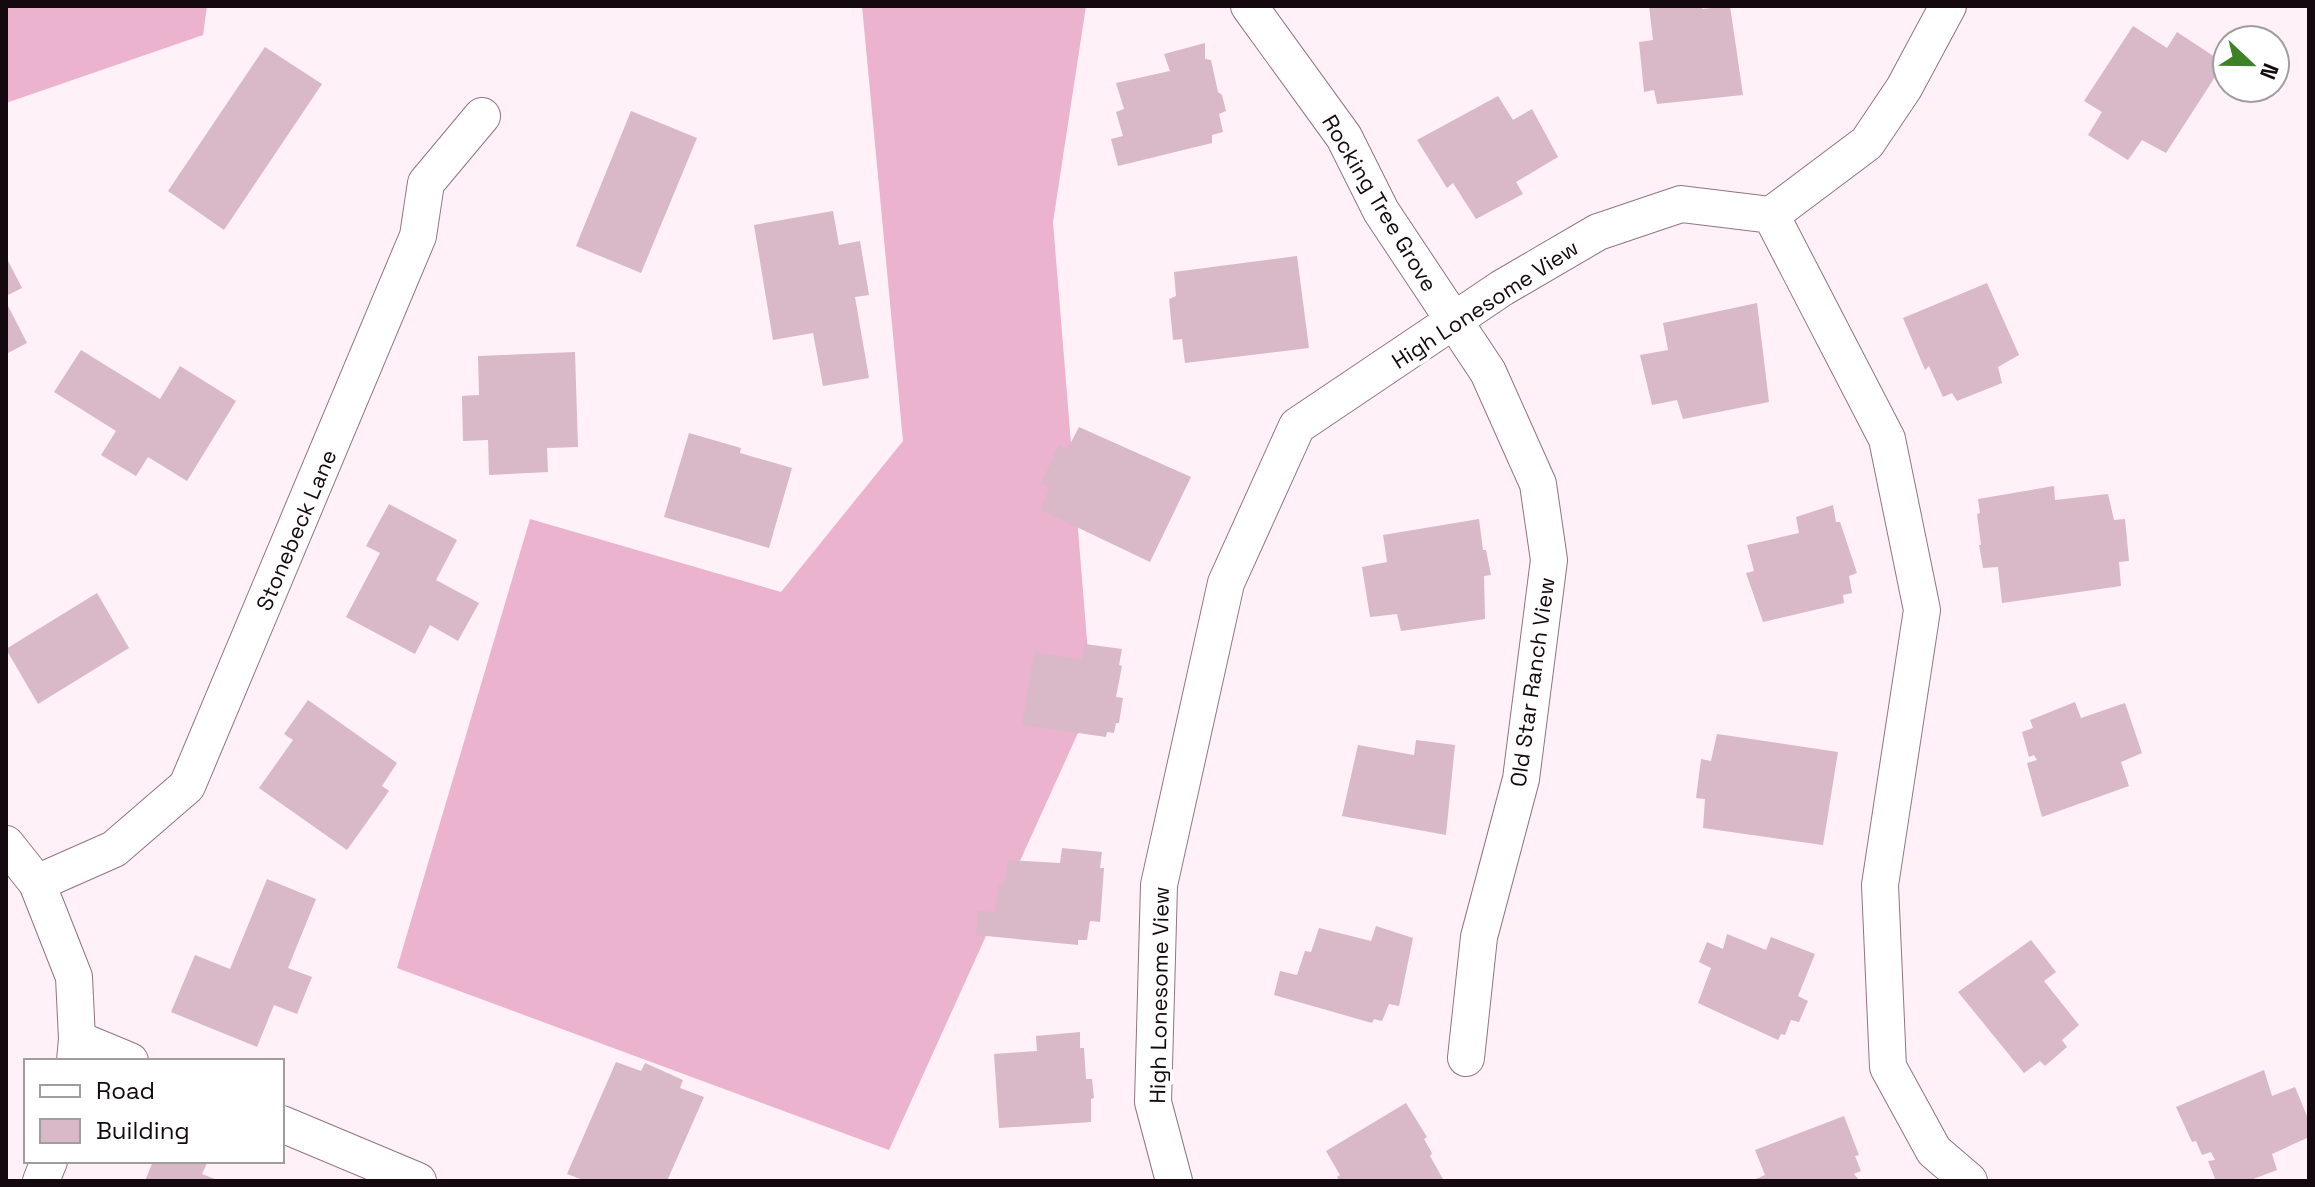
<svg xmlns="http://www.w3.org/2000/svg" width="2315" height="1187" viewBox="0 0 2315 1187" font-family="'Space Grotesk',sans-serif">
<style>
.forest{fill:#ebb3ce}
.building{fill:#d9b8c7}
.lines{fill:none;stroke-linecap:round;stroke-linejoin:round}
.street-casing{stroke:#917481;stroke-width:38}
.street{stroke:#fff;stroke-width:36}
.labels{text-anchor:middle;stroke-width:8;stroke-linejoin:round;paint-order:stroke}
.street-label{font-size:22px;fill:#14090f;stroke:#fff}
</style>
<rect width="100%" height="100%" fill="#fff1f7"/>
<g class="forest">
<path d="M6,6H207L203,35L6,103Z"/>
<path d="M862,6H1086L1053,222L1092,702L889,1150L397,968L530,519L781,592L903,441Z"/>
</g>
<g class="building">
<path d="M1649,6H1702V9L1730,6L1743,95L1657,104L1654,90L1644,92L1639,42L1653,40Z"/>
<path d="M2133,26L2167,48L2177,32L2224,63L2166,153L2142,140L2128,160L2088,135L2102,112L2084,101Z"/>
<path d="M1205,43V59L1211,60L1218,92L1222,95L1226,111L1219,114L1223,132L1212,135V143L1118,166L1111,139L1123,136L1116,112L1124,109L1116,83L1170,71L1164,54Z"/>
<path d="M265,47L322,84L224,230L168,191Z"/>
<path d="M1498,96L1513,120L1532,109L1558,157L1516,182L1523,194L1476,219L1453,183L1447,188L1417,140Z"/>
<path d="M631,111L697,138L641,273L576,246Z"/>
<path d="M833,211L839,245L860,241L869,295L855,297L869,378L823,386L813,333L773,340L754,225Z"/>
<path d="M1297,256L1309,348L1185,363L1182,339L1173,340L1169,299L1176,296L1174,272Z"/>
<path d="M6,257L22,288L6,296Z"/>
<path d="M1987,283L2019,355L1998,367L2002,383L1957,401L1952,393L1943,397L1929,366L1925,370L1903,318Z"/>
<path d="M6,302L27,343L6,354Z"/>
<path d="M1757,303L1769,402L1683,419L1677,400L1652,405L1640,355L1668,350L1663,323Z"/>
<path d="M81,350L160,399L180,366L236,401L187,481L148,457L136,476L101,455L116,431L54,392Z"/>
<path d="M575,352L578,447L547,448L548,472L489,475L488,440L463,441L462,396L479,395L478,356Z"/>
<path d="M1079,427L1191,477L1150,562L1041,510L1050,487L1041,483L1059,445L1067,450Z"/>
<path d="M689,433L741,448L740,453L792,468L769,548L664,517Z"/>
<path d="M2054,486L2055,500L2108,494L2114,520L2125,519L2129,561L2119,562L2121,586L2002,603L1998,567L1983,568L1979,545H1981L1977,514L1980,513L1978,499Z"/>
<path d="M389,504L457,540L436,580L479,603L458,641L430,625L415,654L346,617L380,553L366,546Z"/>
<path d="M1833,505L1836,522H1840L1857,573L1849,576L1852,593L1843,595L1844,603L1763,622L1746,573L1754,571L1747,545L1799,533L1796,517Z"/>
<path d="M1479,519L1483,550H1486L1491,575L1484,576L1485,619L1401,631L1397,614L1370,617L1362,567L1387,562L1383,535Z"/>
<path d="M97,593L129,648L38,704L6,649Z"/>
<path d="M1085,644L1122,649L1119,665L1122,666L1116,697L1123,698L1119,723H1116L1114,733L1107,732L1106,737L1022,725L1034,652L1082,660Z"/>
<path d="M308,700L397,763L382,786L389,791L347,850L259,788L293,740L284,734Z"/>
<path d="M2075,702L2081,718L2125,703L2142,753L2121,762L2129,786L2042,817L2027,763L2037,760L2034,755L2029,757L2022,732L2033,728L2030,720Z"/>
<path d="M1717,734L1838,752L1823,845L1703,828L1705,799L1696,798L1701,759L1711,761Z"/>
<path d="M1416,740L1455,745L1446,835L1342,816L1358,745L1414,755Z"/>
<path d="M1062,848L1102,852L1100,868H1104L1100,922L1090,921L1087,940H1078V945L976,935L978,911L995,912L999,883L1004,884L1008,860L1060,863Z"/>
<path d="M267,879L316,899L288,968L312,977L297,1014L274,1005L257,1047L171,1012L195,955L230,969Z"/>
<path d="M1376,926L1413,938L1399,1006L1389,1004L1382,1021L1374,1019L1372,1023L1274,995L1280,971L1297,975L1305,951L1311,952L1319,928L1371,941Z"/>
<path d="M1727,934L1766,950L1771,937L1815,954L1798,996L1808,1001L1799,1022L1791,1020L1785,1035L1781,1034L1778,1040L1698,1003L1711,968L1699,962L1707,942L1723,949Z"/>
<path d="M2031,940L2056,972L2044,981L2079,1025L2062,1040L2067,1047L2045,1066L2040,1061L2024,1073L1958,992Z"/>
<path d="M1080,1032V1048H1084L1086,1079H1092L1094,1098L1091,1099V1122L999,1128L994,1054L1037,1051L1036,1036Z"/>
<path d="M616,1062L641,1071L645,1063L683,1080L680,1088L704,1097L667,1181H586L567,1174Z"/>
<path d="M2264,1070L2272,1096L2295,1087L2309,1121V1137L2272,1154L2277,1170L2248,1181H2216L2208,1161L2215,1160L2211,1152L2202,1155L2196,1141L2192,1142L2176,1107Z"/>
<path d="M1406,1103L1427,1137L1424,1139L1432,1153L1430,1156L1444,1181H1339L1337,1177L1340,1175L1326,1151Z"/>
<path d="M1844,1116L1859,1155L1855,1156L1861,1171L1854,1174L1860,1181H1751L1765,1175L1755,1150Z"/>
<path d="M153,1161H208L202,1174L220,1181H145Z"/>
</g>
<g class="lines">
<g class="street-casing">
<g id="street">
<path d="M1249,6L1344,137L1381,211L1488,372L1538,484L1549,560L1521,779L1479,937L1466,1058"/>
<path d="M1771,215L1867,143L1904,88L1948,6"/>
<path d="M6,844L37,883L74,977L77,1039L75,1061"/>
<path d="M37,883L114,849L187,786L418,236L426,183L482,116"/>
<path d="M77,1039L130,1061"/>
<path d="M282,1124L418,1181"/>
<path d="M41,1181L49,1161"/>
<path d="M1174,1181L1153,1102L1159,885L1226,583L1297,426L1502,288L1598,232L1681,204L1771,215L1887,439L1922,610L1880,885L1888,1067L1934,1151L1969,1181"/>
</g>
</g>
<use href="#street" class="street"/>
</g>
<g class="labels">
<g class="street-label">
<text transform="translate(1380 203) rotate(59)" y="8">Rocking Tree Grove</text>
<text transform="translate(1485 304) rotate(-33)" y="8">High Lonesome View</text>
<text transform="translate(296 530) rotate(-67)" y="8">Stonebeck Lane</text>
<text transform="translate(1532 682) rotate(-82)" y="8">Old Star Ranch View</text>
<text transform="translate(1159 995) rotate(-89)" y="8">High Lonesome View</text>
</g>
</g>
<rect width="2315" height="1187" fill="none" stroke="#14090f" stroke-width="16"/>
<rect x="24" y="1059" width="260" height="104" fill="#ffffff" stroke="#a19d9f" stroke-width="2"/>
<rect x="40" y="1085" width="40" height="12" fill="#ffffff" stroke="#a19d9f" stroke-width="2"/>
<text x="96" y="1099" font-size="24" fill="#14090f">Road</text>
<rect x="40" y="1119" width="40" height="24" fill="#d9b8c7" stroke="#a19d9f" stroke-width="2"/>
<text x="96" y="1139" font-size="24" fill="#14090f">Building</text>
<g transform="translate(2251 64) rotate(112)"><circle r="38" fill="#ffffff" stroke="#a19d9f" stroke-width="2"/>
<path d="M0-6L14 30L0 20L-14 30Z" fill="#3d8226"/>
<text y="-12" font-size="22" font-weight="bold" text-anchor="middle" fill="#14090f">N</text>
</g>
</svg>
